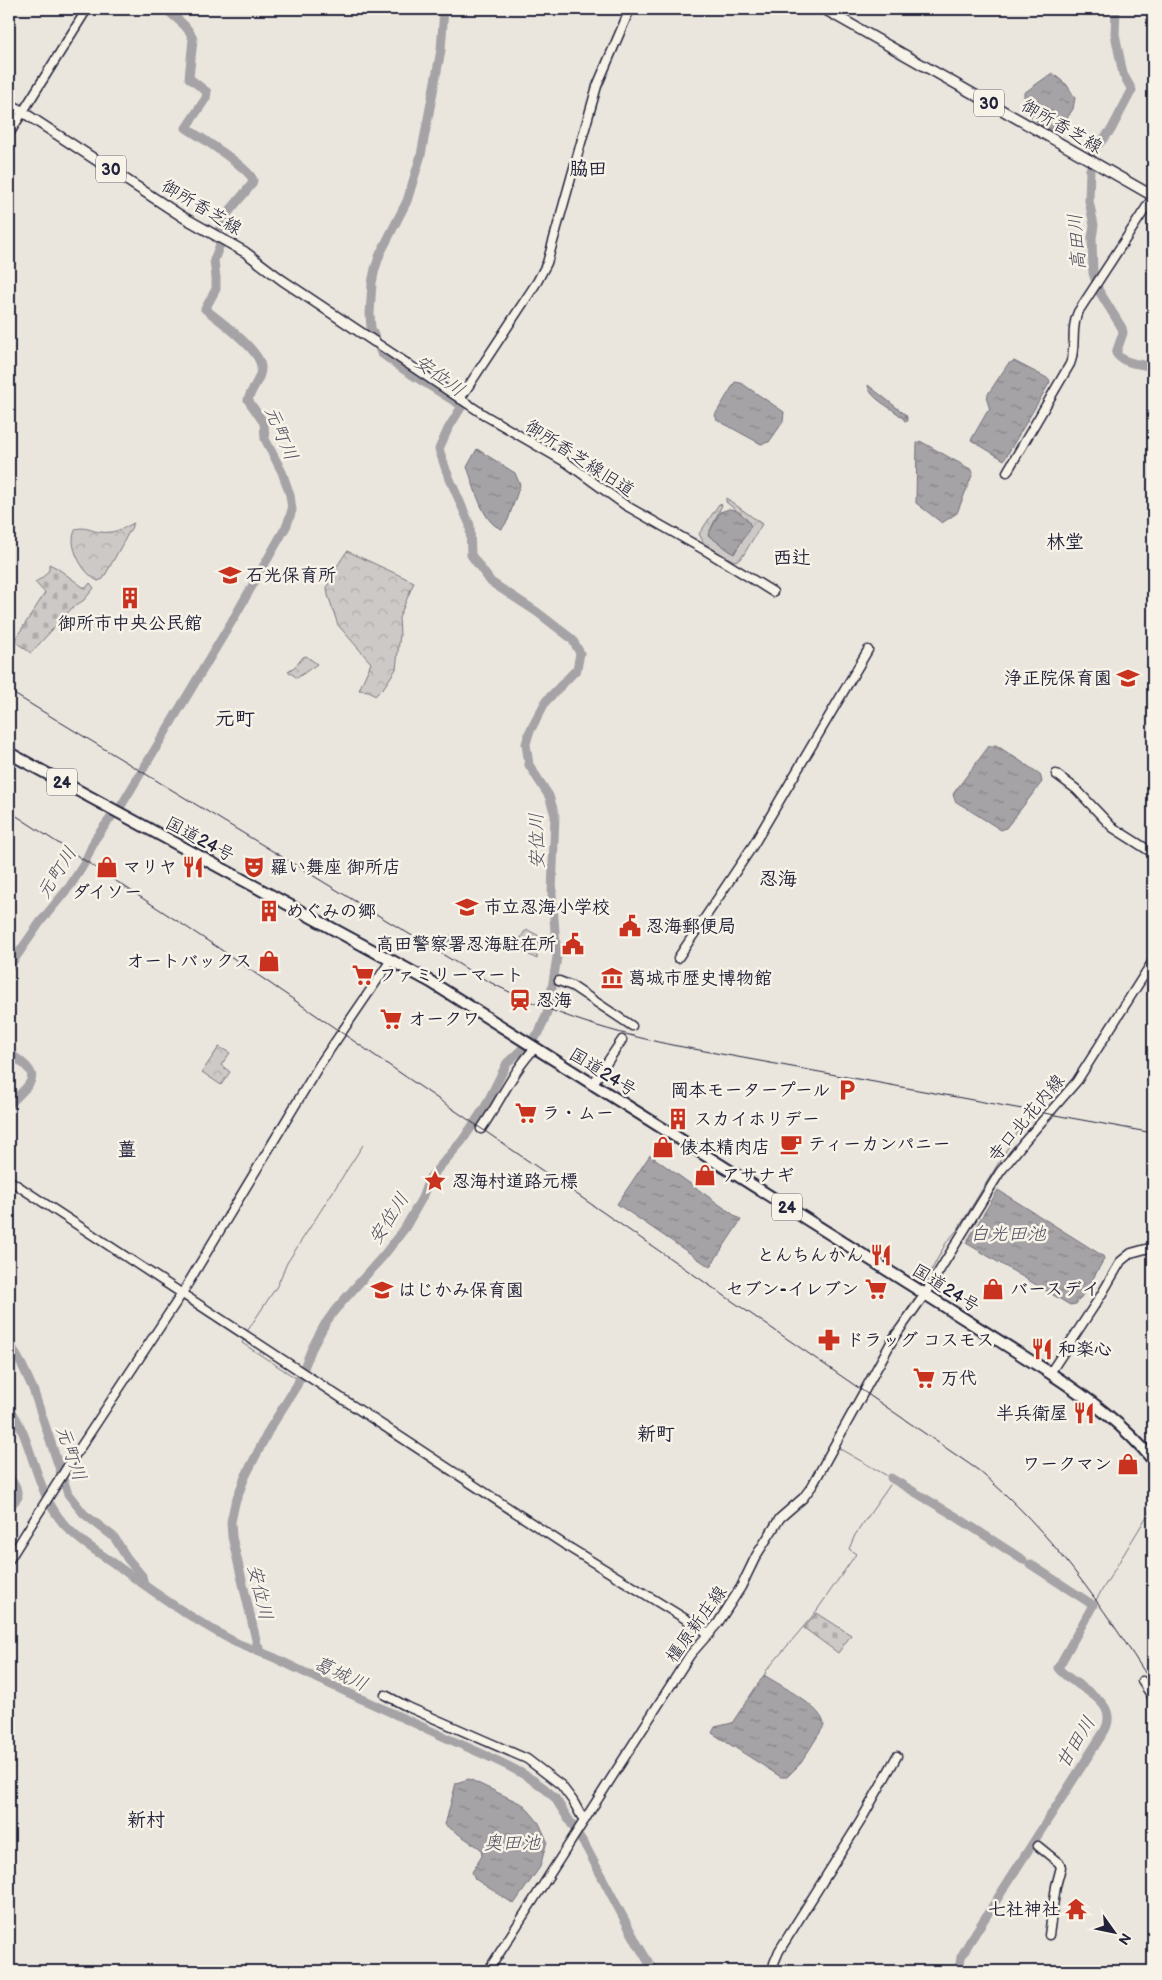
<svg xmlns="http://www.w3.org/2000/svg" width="1162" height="1980" viewBox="0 0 1162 1980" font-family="'Balsamiq Sans','Klee One',sans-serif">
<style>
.forest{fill:url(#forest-crowns);stroke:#787680}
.cemetery{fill:url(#cemetery-stones);stroke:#787680}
.water{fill:url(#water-ripples);stroke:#716f7b}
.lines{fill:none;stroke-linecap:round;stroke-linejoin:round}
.stream{stroke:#716f7b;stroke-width:1}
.river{stroke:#a6a3a6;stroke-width:9}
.secondary-casing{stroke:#22223b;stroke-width:11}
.primary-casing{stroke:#22223b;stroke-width:12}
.highway-casing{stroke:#22223b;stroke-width:14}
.secondary{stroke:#f7f3e8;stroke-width:8}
.primary{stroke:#f7f3e8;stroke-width:9}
.highway{stroke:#f7f3e8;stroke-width:10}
.rail{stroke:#22223b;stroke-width:1}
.labels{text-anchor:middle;stroke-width:5;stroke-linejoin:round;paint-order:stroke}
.shield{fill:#f7f3e8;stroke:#62616f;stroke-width:1}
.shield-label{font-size:16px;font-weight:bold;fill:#22223b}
.street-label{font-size:18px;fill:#22223b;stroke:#f7f3e8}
.poi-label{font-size:18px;font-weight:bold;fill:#22223b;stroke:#f7f3e8;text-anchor:start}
.neighbourhood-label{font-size:19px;font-weight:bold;fill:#22223b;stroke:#f7f3e8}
.water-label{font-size:19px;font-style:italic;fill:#504f60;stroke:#f7f3e8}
.quarter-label{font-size:20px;font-weight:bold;fill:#22223b;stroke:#f7f3e8}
</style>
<defs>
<pattern id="forest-crowns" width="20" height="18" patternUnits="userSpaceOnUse" patternTransform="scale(1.25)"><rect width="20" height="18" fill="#cdc9c6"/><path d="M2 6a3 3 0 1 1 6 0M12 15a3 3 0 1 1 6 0" fill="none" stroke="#b0acab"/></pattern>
<pattern id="cemetery-stones" width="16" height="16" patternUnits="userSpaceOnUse" patternTransform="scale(1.25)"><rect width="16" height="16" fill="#cdc9c6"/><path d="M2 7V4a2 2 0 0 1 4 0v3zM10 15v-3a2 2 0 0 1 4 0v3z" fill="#b0acab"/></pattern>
<pattern id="water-ripples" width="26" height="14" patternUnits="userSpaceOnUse" patternTransform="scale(1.25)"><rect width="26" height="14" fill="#a6a3a6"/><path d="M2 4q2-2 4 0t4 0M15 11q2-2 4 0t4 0" fill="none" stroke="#878488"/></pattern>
</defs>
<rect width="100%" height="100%" fill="#eae6de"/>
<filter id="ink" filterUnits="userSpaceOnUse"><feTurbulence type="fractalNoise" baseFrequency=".02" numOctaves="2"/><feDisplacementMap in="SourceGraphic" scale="10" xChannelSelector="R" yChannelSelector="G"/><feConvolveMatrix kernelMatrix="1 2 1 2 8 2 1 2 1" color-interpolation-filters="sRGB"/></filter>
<g filter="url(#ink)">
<g class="forest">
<path d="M726,498L762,524L741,559L734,561L705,545L699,534L719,504L722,505L708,535L734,554L736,510L726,502Z"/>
<path d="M134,523L103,579L98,581C83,574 66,544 76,529C85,526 91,531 100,532C113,534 122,529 134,523Z"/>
<path d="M347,551L414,582L399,618L400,634L396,669L384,687L375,696L369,691L359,690L371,663L338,625L328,595L327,588L330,577Z"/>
<path d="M306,656L317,664L297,678L288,671L296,666L303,657Z"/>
<path d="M528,930L539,936L537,959L516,948L524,932Z"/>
<path d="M219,1047L230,1053L221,1065L230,1072L221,1085L202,1072Z"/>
</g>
<g class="cemetery">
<path d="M49,564L57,568L83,587H87L90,583L94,588L84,600L72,608L31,653L14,641L45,593L35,582L42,578L49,570Z"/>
<path d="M817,1613L851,1635L838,1653L804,1628Z"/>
</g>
<g class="water">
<path d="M1052,73L1067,85L1075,98L1073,109L1056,135C1039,125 1023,115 1024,93Z"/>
<path d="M1014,361L1049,379L1050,382L1004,460L971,440L987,412L990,410L987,400L988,394L1008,364Z"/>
<path d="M735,382L741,383L784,412L783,422L769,442L761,444L717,420L715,415Z"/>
<path d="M868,385L906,415L908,421H905C897,409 869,400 868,385Z"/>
<path d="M920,441L972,470L973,473L957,513L942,523L916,503L917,443Z"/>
<path d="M477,449L515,473L520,485L508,520L502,529C482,524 474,484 467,467Z"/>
<path d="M729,509C738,509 747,518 751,526L734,554L708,535L720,512Z"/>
<path d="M996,745L1040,774L1042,782L1006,828L1001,830L955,801L953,794L989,746Z"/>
<path d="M450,935L464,944L461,950L446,941Z"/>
<path d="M650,1155L741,1220L710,1267L617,1204Z"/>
<path d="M998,1190L1103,1256L1104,1259L1089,1286L1076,1304L1070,1305L966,1243Z"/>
<path d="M764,1675C778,1684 825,1708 824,1726L801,1763L787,1777H781L712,1733L715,1727L732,1723Z"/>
<path d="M469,1779L524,1805L539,1823L547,1841L540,1867L514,1904L475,1879L472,1872L482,1856L481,1849L445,1825L456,1783Z"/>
</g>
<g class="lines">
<g class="stream">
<path d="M1038,1108L1039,1106"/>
<path d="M925,1282L946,1243L958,1229L1015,1136L1029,1118"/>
<path d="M246,1333L277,1286L287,1263L363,1145"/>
<path d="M892,1334L914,1299"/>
<path d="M244,1339L242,1343L299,1380"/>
<path d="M841,1425L875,1364"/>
<path d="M846,1431L839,1445L840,1449L891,1478"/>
<path d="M1093,1605L1153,1506"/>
<path d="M764,1677L766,1671L815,1613L856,1554L849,1549L855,1535L890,1485"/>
</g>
<g class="river">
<path d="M1093,154L1098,145L1111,130L1132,90L1123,74L1115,34L1116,9"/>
<path d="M1090,169L1089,201L1094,225L1092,238L1093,273L1099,291L1122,328L1123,333L1116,353C1123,364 1141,364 1153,367"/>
<path d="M121,806L235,616L287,525L292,510L290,495L282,472L265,439L264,423L248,400C251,389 262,378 261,367C261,351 218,319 205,309L216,289V278L214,260L221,242L215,238L227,214L252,184L253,180C249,168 199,136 186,128L206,98L207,92L189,78L193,39C188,25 176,19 166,9"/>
<path d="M9,967L41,921L70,886L84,864L95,839L112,816"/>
<path d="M9,1053C45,1077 33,1080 9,1105"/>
<path d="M9,1342L23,1367L33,1389L68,1494L84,1514L114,1537L127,1558L142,1576L144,1584"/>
<path d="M9,1407C34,1442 34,1489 63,1523C78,1541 100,1553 119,1567C156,1594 196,1622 237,1643C250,1649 265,1653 279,1660C332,1686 386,1710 440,1735C474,1751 530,1771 555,1798L586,1847L638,1945L654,1971"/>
<path d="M9,1477L16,1487L18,1497L9,1508"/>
<path d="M891,1478L955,1516L1023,1560"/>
<path d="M262,1653L257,1644L232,1537L231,1522L235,1503L245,1477L269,1430L297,1385L312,1348L325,1324L335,1310L384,1255L405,1228L422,1198L429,1179L462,1141L485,1107L507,1063L539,1033L549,1007L557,957L552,893L555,815L549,796L529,765L526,744L529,733L546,701L577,669L580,653L572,639L537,612L491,582L471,555L470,525L446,470L439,449L448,429L462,406L406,371L381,353L371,328L370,314L372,283L375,269L380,254L407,201L421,155L441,50L444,9"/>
<path d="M959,1971L961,1957L969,1943L1105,1730C1121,1699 1072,1687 1058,1668L1093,1605L1030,1564"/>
</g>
<g class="secondary-casing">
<g id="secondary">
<path d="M9,134L87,9"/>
<path d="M375,342L486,416L567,463L625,505L708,552L773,592"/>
<path d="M460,399L537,282L547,263L597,86L630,9"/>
<path d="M1007,472L1070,364C1077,347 1070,329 1078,312L1153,197"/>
<path d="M1056,774L1076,789L1112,827L1153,853"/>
<path d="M678,958L754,844L868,650"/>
<path d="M559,981L572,986L632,1026"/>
<path d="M592,1085L622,1040"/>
<path d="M481,1129C500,1102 512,1072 535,1048"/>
<path d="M9,1180L565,1545L710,1634"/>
<path d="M1050,1373L1100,1297L1121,1261L1131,1253L1153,1247"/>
<path d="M9,1560L68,1466L181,1295L320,1064L391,960"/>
<path d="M1142,1681L1153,1698"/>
<path d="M385,1695L408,1707L527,1759L561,1785L573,1801L584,1821"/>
<path d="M1038,1846L1059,1863L1061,1867L1056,1886L1049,1935"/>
<path d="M488,1971L690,1655L718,1623L741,1587L756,1556L780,1518L803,1498L812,1486L893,1339L925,1294L1000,1172L1024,1142L1077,1081L1153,961"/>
<path d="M773,1971L774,1963L779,1951L860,1822L897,1756"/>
</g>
</g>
<g class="primary-casing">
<g id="primary">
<path d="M824,9L1153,196"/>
<path d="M9,103L183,217L245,252L282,280L375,342"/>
</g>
</g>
<g class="highway-casing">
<path id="highway" d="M9,753L431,982L1050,1373C1088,1398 1124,1425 1153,1460"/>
</g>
<use href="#secondary" class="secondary"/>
<use href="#primary" class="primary"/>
<use href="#highway" class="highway"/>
<g class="rail">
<path d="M9,691L475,974C539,1010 601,1030 672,1045L1153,1133"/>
<path d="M9,811L217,947L978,1470C1052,1532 1101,1604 1153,1685"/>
</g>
</g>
</g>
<defs>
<g id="school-bare" transform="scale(1.725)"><path d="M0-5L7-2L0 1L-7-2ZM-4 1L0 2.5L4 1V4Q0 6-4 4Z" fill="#c8321e" stroke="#f7f3e8" stroke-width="2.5" paint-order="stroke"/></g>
<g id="building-bare" transform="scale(1.725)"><path d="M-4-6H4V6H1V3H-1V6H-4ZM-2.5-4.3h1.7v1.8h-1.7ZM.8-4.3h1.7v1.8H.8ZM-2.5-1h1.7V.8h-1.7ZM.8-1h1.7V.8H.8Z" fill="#c8321e" stroke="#f7f3e8" stroke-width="2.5" paint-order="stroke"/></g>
<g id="shop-bare" transform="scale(1.725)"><path d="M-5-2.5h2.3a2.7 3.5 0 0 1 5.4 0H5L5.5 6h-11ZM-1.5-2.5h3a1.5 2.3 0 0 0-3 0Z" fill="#c8321e" stroke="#f7f3e8" stroke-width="2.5" paint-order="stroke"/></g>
<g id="restaurant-bare" transform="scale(1.725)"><path d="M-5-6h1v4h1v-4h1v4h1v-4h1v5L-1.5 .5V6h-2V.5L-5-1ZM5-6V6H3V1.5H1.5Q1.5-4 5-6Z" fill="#c8321e" stroke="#f7f3e8" stroke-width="2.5" paint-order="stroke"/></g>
<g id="theatre-bare" transform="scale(1.725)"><path d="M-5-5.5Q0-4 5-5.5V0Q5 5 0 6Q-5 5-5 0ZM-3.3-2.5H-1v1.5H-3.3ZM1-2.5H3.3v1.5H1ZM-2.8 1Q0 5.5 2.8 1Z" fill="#c8321e" stroke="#f7f3e8" stroke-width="2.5" paint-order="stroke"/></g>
<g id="civic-bare" transform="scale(1.725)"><path d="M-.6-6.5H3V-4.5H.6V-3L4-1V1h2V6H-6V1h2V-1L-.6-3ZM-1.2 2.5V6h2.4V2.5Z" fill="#c8321e" stroke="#f7f3e8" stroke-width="2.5" paint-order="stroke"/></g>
<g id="supermarket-bare" transform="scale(1.725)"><path d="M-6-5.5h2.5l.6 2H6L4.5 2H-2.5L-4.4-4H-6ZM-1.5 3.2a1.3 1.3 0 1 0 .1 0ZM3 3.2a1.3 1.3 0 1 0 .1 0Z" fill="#c8321e" stroke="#f7f3e8" stroke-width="2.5" paint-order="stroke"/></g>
<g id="museum-bare" transform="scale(1.725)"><path d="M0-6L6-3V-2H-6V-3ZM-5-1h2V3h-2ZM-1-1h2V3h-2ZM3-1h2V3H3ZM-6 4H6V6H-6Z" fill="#c8321e" stroke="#f7f3e8" stroke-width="2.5" paint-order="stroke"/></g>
<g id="station-bare" transform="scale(1.725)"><path d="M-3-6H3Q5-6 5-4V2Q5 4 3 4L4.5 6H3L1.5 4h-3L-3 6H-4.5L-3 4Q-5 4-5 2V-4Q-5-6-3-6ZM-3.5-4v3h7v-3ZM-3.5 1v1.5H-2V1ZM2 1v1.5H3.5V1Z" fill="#c8321e" stroke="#f7f3e8" stroke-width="2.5" paint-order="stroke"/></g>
<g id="parking-bare" transform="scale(1.725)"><path d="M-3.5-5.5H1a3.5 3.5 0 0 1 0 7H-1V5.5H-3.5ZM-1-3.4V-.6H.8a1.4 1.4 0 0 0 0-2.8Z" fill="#c8321e" stroke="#f7f3e8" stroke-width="2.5" paint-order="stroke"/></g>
<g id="cafe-bare" transform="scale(1.725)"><path d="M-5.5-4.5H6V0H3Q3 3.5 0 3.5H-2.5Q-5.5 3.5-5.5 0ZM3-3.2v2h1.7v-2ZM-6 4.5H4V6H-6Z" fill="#c8321e" stroke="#f7f3e8" stroke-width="2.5" paint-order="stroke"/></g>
<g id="sight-bare" transform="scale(1.725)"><path d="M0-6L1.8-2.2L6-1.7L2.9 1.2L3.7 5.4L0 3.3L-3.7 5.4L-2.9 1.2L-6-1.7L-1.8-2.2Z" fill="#c8321e" stroke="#f7f3e8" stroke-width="2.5" paint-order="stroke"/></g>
<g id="pharmacy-bare" transform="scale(1.725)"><path d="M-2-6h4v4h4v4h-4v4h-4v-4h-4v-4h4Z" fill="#c8321e" stroke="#f7f3e8" stroke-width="2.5" paint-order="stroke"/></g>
<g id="temple-bare" transform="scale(1.725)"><path d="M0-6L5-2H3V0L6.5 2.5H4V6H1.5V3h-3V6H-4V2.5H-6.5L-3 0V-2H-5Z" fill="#c8321e" stroke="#f7f3e8" stroke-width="2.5" paint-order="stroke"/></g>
</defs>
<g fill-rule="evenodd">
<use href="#school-bare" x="230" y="575"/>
<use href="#building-bare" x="130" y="598"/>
<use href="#school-bare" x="1128" y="678"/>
<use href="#shop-bare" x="107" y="867"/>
<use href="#restaurant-bare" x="193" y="867"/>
<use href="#theatre-bare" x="254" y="867"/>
<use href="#school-bare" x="467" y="907"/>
<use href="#building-bare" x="269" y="911"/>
<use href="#civic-bare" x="630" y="926"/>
<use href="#civic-bare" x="573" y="944"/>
<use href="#shop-bare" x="269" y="961"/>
<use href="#supermarket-bare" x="363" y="975"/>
<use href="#museum-bare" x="612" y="978"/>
<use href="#station-bare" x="520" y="1000"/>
<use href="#supermarket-bare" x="391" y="1019"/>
<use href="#parking-bare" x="847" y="1090"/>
<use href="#supermarket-bare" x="526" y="1113"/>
<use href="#building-bare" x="678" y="1119"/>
<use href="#cafe-bare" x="791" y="1144"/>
<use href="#shop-bare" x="663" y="1147"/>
<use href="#shop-bare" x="705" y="1175"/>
<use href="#sight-bare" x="435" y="1181"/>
<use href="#restaurant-bare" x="881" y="1255"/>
<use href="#supermarket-bare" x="876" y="1289"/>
<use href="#shop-bare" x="993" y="1289"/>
<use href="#school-bare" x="382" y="1290"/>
<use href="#pharmacy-bare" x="829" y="1340"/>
<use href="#restaurant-bare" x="1042" y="1349"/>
<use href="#supermarket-bare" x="924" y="1378"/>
<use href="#restaurant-bare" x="1084" y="1413"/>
<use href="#shop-bare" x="1128" y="1464"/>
<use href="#temple-bare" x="1076" y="1909"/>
</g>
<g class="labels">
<g class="shield">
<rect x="974" y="89.5" width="30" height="27" rx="4"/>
<rect x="96" y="155.5" width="30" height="27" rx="4"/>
<rect x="47" y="768.5" width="30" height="27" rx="4"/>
<rect x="772" y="1193.5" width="30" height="27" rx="4"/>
</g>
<g class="shield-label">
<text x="989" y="109">30</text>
<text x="111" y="175">30</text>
<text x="62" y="788">24</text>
<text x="787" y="1213">24</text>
</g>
<g class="street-label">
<text transform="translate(1062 126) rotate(30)" y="6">御所香芝線</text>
<text transform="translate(202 207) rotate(31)" y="6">御所香芝線</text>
<text transform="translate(580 458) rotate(33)" y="6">御所香芝線旧道</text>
<text transform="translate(200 839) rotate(28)" y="6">国道24号</text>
<text transform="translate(603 1072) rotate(32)" y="6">国道24号</text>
<text transform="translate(1026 1118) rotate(-50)" y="6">寺口北花内線</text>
<text transform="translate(946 1288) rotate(32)" y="6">国道24号</text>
<text transform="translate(696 1624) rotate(-54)" y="6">橿原新庄線</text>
</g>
<g class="poi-label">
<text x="246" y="581">石光保育所</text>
<text x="130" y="629" text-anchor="middle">御所市中央公民館</text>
<text x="1112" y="684" text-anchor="end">浄正院保育園</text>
<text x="177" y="873" text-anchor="end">マリヤ</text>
<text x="270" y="873">羅い舞座 御所店</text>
<text x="107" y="898" text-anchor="middle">ダイソー</text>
<text x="484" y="913">市立忍海小学校</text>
<text x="286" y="917">めぐみの郷</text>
<text x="646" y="932">忍海郵便局</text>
<text x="556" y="950" text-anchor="end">高田警察署忍海駐在所</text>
<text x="252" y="967" text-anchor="end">オートバックス</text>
<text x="379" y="981">ファミリーマート</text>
<text x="628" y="984">葛城市歴史博物館</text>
<text x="536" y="1006">忍海</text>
<text x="408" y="1025">オークワ</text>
<text x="830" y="1096" text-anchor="end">岡本モータープール</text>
<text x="542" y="1119">ラ・ムー</text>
<text x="694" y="1125">スカイホリデー</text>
<text x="808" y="1150">ティーカンパニー</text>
<text x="680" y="1153">俵本精肉店</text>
<text x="722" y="1181">アサナギ</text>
<text x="452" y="1187">忍海村道路元標</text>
<text x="864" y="1261" text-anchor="end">とんちんかん</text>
<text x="859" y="1295" text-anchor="end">セブン-イレブン</text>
<text x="1010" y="1295">バースデイ</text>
<text x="398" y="1296">はじかみ保育園</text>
<text x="846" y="1346">ドラッグ コスモス</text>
<text x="1058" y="1355">和楽心</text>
<text x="941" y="1384">万代</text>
<text x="1068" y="1419" text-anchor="end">半兵衛屋</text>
<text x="1112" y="1470" text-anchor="end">ワークマン</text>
<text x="1060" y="1915" text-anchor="end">七社神社</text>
</g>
<g class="neighbourhood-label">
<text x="588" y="175">脇田</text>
<text x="1065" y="548">林堂</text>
<text x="792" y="564">西辻</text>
<text x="778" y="885">忍海</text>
<text x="127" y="1156">薑</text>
<text x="656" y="1440">新町</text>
<text x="146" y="1826">新村</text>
</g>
<g class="water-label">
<text transform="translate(1076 242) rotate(-94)" y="7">高田川</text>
<text transform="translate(440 375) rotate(36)" y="7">安位川</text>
<text transform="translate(282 433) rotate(67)" y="7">元町川</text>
<text transform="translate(536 841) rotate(-91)" y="7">安位川</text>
<text transform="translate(56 872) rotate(-58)" y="7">元町川</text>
<text transform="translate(388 1218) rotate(-57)" y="7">安位川</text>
<text x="1008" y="1240">白光田池</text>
<text transform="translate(72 1453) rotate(71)" y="7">元町川</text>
<text transform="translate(261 1592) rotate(77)" y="7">安位川</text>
<text transform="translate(341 1673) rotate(25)" y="7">葛城川</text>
<text transform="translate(1075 1742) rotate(-59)" y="7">甘田川</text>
<text x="512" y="1849">奥田池</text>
</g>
<g class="quarter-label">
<text x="235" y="725">元町</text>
</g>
</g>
<rect width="1162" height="1980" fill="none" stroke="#f7f3e8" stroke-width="30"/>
<rect x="15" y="15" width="1132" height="1950" fill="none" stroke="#22223b" stroke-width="2" filter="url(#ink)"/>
<g transform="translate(1114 1932) rotate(123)" stroke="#f7f3e8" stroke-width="4" paint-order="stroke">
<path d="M0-4L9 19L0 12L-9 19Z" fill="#22223b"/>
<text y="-8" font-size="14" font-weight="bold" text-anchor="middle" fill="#22223b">N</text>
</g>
</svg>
